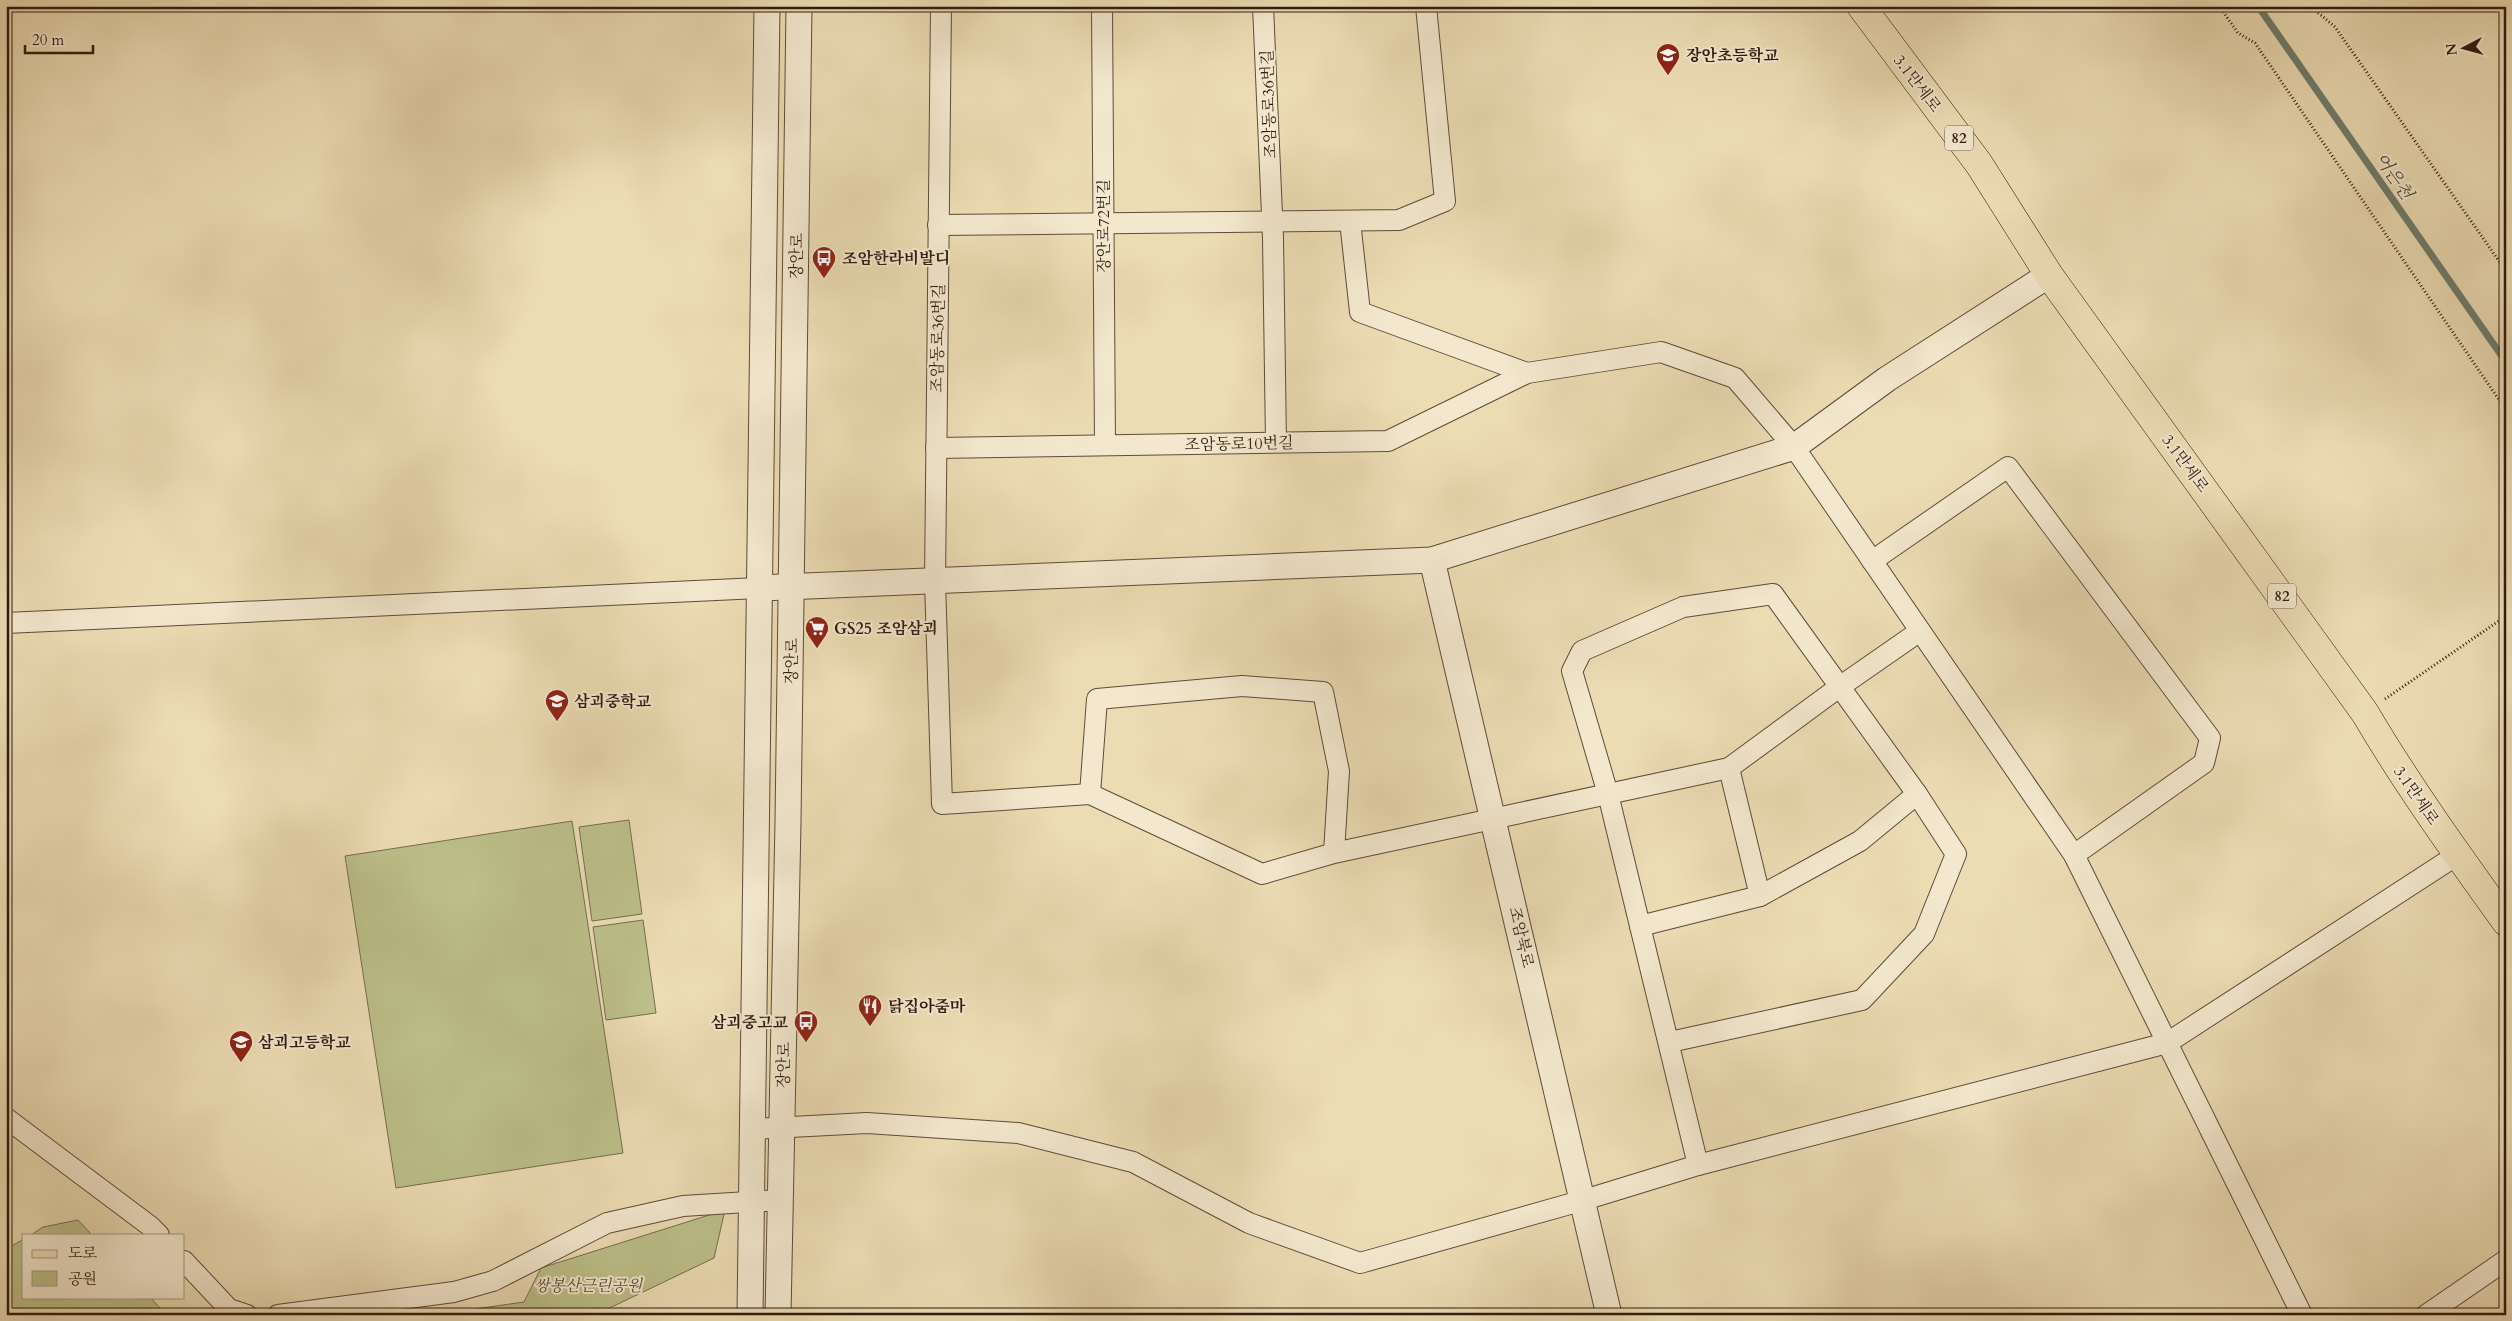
<svg xmlns="http://www.w3.org/2000/svg" width="2512" height="1321" viewBox="0 0 2512 1321" font-family="Cardo,'Noto Serif KR',serif">
<style>
.green{fill:#bcbf8a;stroke:#766d4d}
.lines{fill:none;stroke-linecap:round;stroke-linejoin:round}
.stream{stroke:#6f7c6e;stroke-width:7}
.minor-casing{stroke:#5e4b39;stroke-width:22}
.tertiary-casing{stroke:#5e4b39;stroke-width:27}
.primary-casing{stroke:#2f1b10;stroke-width:29}
.path{stroke:#2f1b10;stroke-width:3;stroke-dasharray:1 2.5;stroke-linecap:butt}
.minor{stroke:#f3e8ce;stroke-width:20}
.tertiary{stroke:#f3e8ce;stroke-width:25}
.primary{stroke:#ecdcb4;stroke-width:28}
.labels{text-anchor:middle;stroke-width:4;stroke-linejoin:round;paint-order:stroke}
.shield{fill:#f3e8ce;stroke:#6a5849;stroke-width:1}
.shield-label{font-size:15px;font-weight:bold;fill:#2f1b10}
.poi-label{font-size:16px;font-weight:bold;fill:#2f1b10;stroke:#f3e8ce;text-anchor:start}
.street-label{font-size:16px;fill:#2f1b10;stroke:#f3e8ce}
.park-label{font-size:16px;font-style:italic;fill:#594c35;stroke:#f3e8ce}
.water-label{font-size:18px;font-style:italic;fill:#4f4b3f;stroke:#f3e8ce}
</style>
<rect width="100%" height="100%" fill="#ecdcb4"/>
<filter id="stains"><feTurbulence type="fractalNoise" baseFrequency=".004" numOctaves="4"/><feColorMatrix values="0 0 0 0 .2 0 0 0 0 .09 0 0 0 0 .02 0 0 0 .5 -.17"/></filter>
<radialGradient id="worn" r=".72"><stop offset=".6" stop-color="#630" stop-opacity="0"/><stop offset="1" stop-color="#630" stop-opacity=".3"/></radialGradient>
<g class="green">
<path d="M629,820L642,914L592,921L579,827Z"/>
<path d="M572,821L623,1153L396,1188L345,856Z"/>
<path d="M643,920L656,1013L606,1020L593,927Z"/>
<path d="M725,1210L714,1258L595,1315H433L524,1302L541,1268Z"/>
<path d="M78,1220L92,1235H31L43,1227Z"/>
<path d="M24,1239V1297H150L166,1315H6V1249Z"/>
</g>
<g class="lines">
<path class="stream" d="M2258,6L2506,362"/>
<g class="minor-casing">
<g id="minor">
<path d="M941,6L935,581L942,804L1090,794"/>
<path d="M1102,6L1105,445"/>
<path d="M1263,6L1273,238L1276,442"/>
<path d="M1350,221L1360,312L1527,373"/>
<path d="M938,225L1399,220L1445,201L1426,6"/>
<path d="M936,448L1388,441L1527,373L1661,352L1735,378L1794,447L2074,855L2302,1315"/>
<path d="M1872,561L2008,467L2210,738L2204,763L2074,855"/>
<path d="M1773,594L1917,794L1860,841L1760,896L1640,926L1608,794L1572,671L1582,651L1683,607Z"/>
<path d="M6,623L759,588"/>
<path d="M1729,768L1760,896"/>
<path d="M1334,853L1339,771L1323,692L1242,686L1097,699L1090,794L1262,874L1334,853L1729,768L1838,688L1920,631"/>
<path d="M1640,926L1698,1165"/>
<path d="M1670,1042L1862,1000L1924,934L1956,854L1917,794"/>
<path d="M6,1118L150,1226L159,1235"/>
<path d="M753,1129L867,1123L1018,1133L1133,1162L1249,1223L1360,1263L1584,1200L1698,1165L2167,1043L2457,855"/>
<path d="M184,1261L229,1309L247,1315"/>
<path d="M278,1315L454,1292L493,1281L607,1223L683,1206L780,1200"/>
<path d="M2426,1315L2506,1260"/>
</g>
</g>
<g class="tertiary-casing">
<g id="tertiary">
<path d="M1432,560L1609,1315"/>
<path d="M759,588L1432,560L1794,447L1887,379L2049,275"/>
<path d="M750,1315L767,6"/>
<path d="M778,1315L788,822L799,6"/>
</g>
</g>
<g class="primary-casing">
<path id="primary" d="M1861,6L1979,164L2049,275L2365,713C2408,786 2457,854 2506,922"/>
</g>
<g class="path">
<path d="M2219,6L2238,33L2255,43L2506,410"/>
<path d="M2310,6L2335,27L2506,271"/>
<path d="M2385,699L2506,616"/>
</g>
<use href="#minor" class="minor"/>
<use href="#tertiary" class="tertiary"/>
<use href="#primary" class="primary"/>
</g>
<defs>
<g id="school-pin" transform="scale(1.25)"><path d="M0 17L-7.5 6A9.5 9.5 0 1 1 7.5 6Z" fill="#8f2418" stroke="#f3e8ce"/><path d="M0-5L7-2L0 1L-7-2ZM-4 1L0 2.5L4 1V4Q0 6-4 4Z" fill="#fff"/></g>
<g id="bus-pin" transform="scale(1.25)"><path d="M0 17L-7.5 6A9.5 9.5 0 1 1 7.5 6Z" fill="#8f2418" stroke="#f3e8ce"/><path d="M-5-6H5V4H4V6H2V4H-2V6H-4V4H-5ZM-3.5-4V0h7V-4ZM-3.5 1.2v1.5H-2V1.2ZM2 1.2v1.5H3.5V1.2Z" fill="#fff"/></g>
<g id="supermarket-pin" transform="scale(1.25)"><path d="M0 17L-7.5 6A9.5 9.5 0 1 1 7.5 6Z" fill="#8f2418" stroke="#f3e8ce"/><path d="M-6-5.5h2.5l.6 2H6L4.5 2H-2.5L-4.4-4H-6ZM-1.5 3.2a1.3 1.3 0 1 0 .1 0ZM3 3.2a1.3 1.3 0 1 0 .1 0Z" fill="#fff"/></g>
<g id="restaurant-pin" transform="scale(1.25)"><path d="M0 17L-7.5 6A9.5 9.5 0 1 1 7.5 6Z" fill="#8f2418" stroke="#f3e8ce"/><path d="M-5-6h1v4h1v-4h1v4h1v-4h1v5L-1.5 .5V6h-2V.5L-5-1ZM5-6V6H3V1.5H1.5Q1.5-4 5-6Z" fill="#fff"/></g>
</defs>
<g fill-rule="evenodd">
<use href="#school-pin" x="1668" y="55"/>
<use href="#bus-pin" x="824" y="258"/>
<use href="#supermarket-pin" x="817" y="628"/>
<use href="#school-pin" x="557" y="701"/>
<use href="#restaurant-pin" x="870" y="1006"/>
<use href="#bus-pin" x="806" y="1022"/>
<use href="#school-pin" x="241" y="1042"/>
</g>
<g class="labels">
<g class="shield">
<rect x="1945" y="125.5" width="28" height="25" rx="4"/>
<rect x="2268" y="583.5" width="28" height="25" rx="4"/>
</g>
<g class="shield-label">
<text x="1959" y="143">82</text>
<text x="2282" y="601">82</text>
</g>
<g class="poi-label">
<text x="1686" y="61">장안초등학교</text>
<text x="842" y="264">조암한라비발디</text>
<text x="834" y="634">GS25 조암삼괴</text>
<text x="574" y="707">삼괴중학교</text>
<text x="888" y="1012">닭집아줌마</text>
<text x="788" y="1028" text-anchor="end">삼괴중고교</text>
<text x="258" y="1048">삼괴고등학교</text>
</g>
<g class="street-label">
<text transform="translate(1918 83) rotate(53)" y="6">3.1만세로</text>
<text transform="translate(1268 104) rotate(-92)" y="6">조암동로36번길</text>
<text transform="translate(1103 226) rotate(-90)" y="6">장안로72번길</text>
<text transform="translate(796 256) rotate(-89)" y="6">장안로</text>
<text transform="translate(937 338) rotate(-89)" y="6">조암동로36번길</text>
<text transform="translate(1239 443) rotate(-1)" y="6">조암동로10번길</text>
<text transform="translate(2186 463) rotate(54)" y="6">3.1만세로</text>
<text transform="translate(791 661) rotate(-89)" y="6">장안로</text>
<text transform="translate(2417 795) rotate(56)" y="6">3.1만세로</text>
<text transform="translate(1522 937) rotate(77)" y="6">조암북로</text>
<text transform="translate(783 1065) rotate(-89)" y="6">장안로</text>
</g>
<g class="park-label">
<text x="588" y="1291">쌍봉산근린공원</text>
</g>
<g class="water-label">
<text transform="translate(2394 176) rotate(55)" y="6">어은천</text>
</g>
</g>
<rect width="2512" height="1321" fill="none" stroke="#ecdcb4" stroke-width="25"/>
<rect x="8" y="8" width="2497" height="1306" fill="none" stroke="#2f1b10" stroke-width="2.5"/>
<rect x="12" y="12" width="2487" height="1296" fill="none" stroke="#2f1b10"/>
<rect x="22" y="1234" width="162" height="65" fill="#f3e8ce" stroke="#a59682"/>
<rect x="32" y="1250" width="25" height="8" fill="#ecdcb4" stroke="#a59682"/>
<text x="68" y="1258" font-size="15" fill="#2f1b10">도로</text>
<rect x="32" y="1271" width="25" height="15" fill="#bcbf8a" stroke="#a59682"/>
<text x="68" y="1284" font-size="15" fill="#2f1b10">공원</text>
<g transform="translate(2464 48) rotate(264)" stroke="#f3e8ce" stroke-width="4" paint-order="stroke">
<path d="M0-4L9 19L0 12L-9 19Z" fill="#2f1b10"/>
<text y="-8" font-size="14" font-weight="bold" text-anchor="middle" fill="#2f1b10">N</text>
</g>
<path d="M25 45v8h68v-8" fill="none" stroke="#2f1b10" stroke-width="2.5"/>
<text x="32" y="45" font-size="15" fill="#2f1b10" stroke="#f3e8ce" stroke-width="4" paint-order="stroke">20 m</text>
<rect width="100%" height="100%" filter="url(#stains)"/>
<rect width="100%" height="100%" fill="url(#worn)"/>
</svg>
